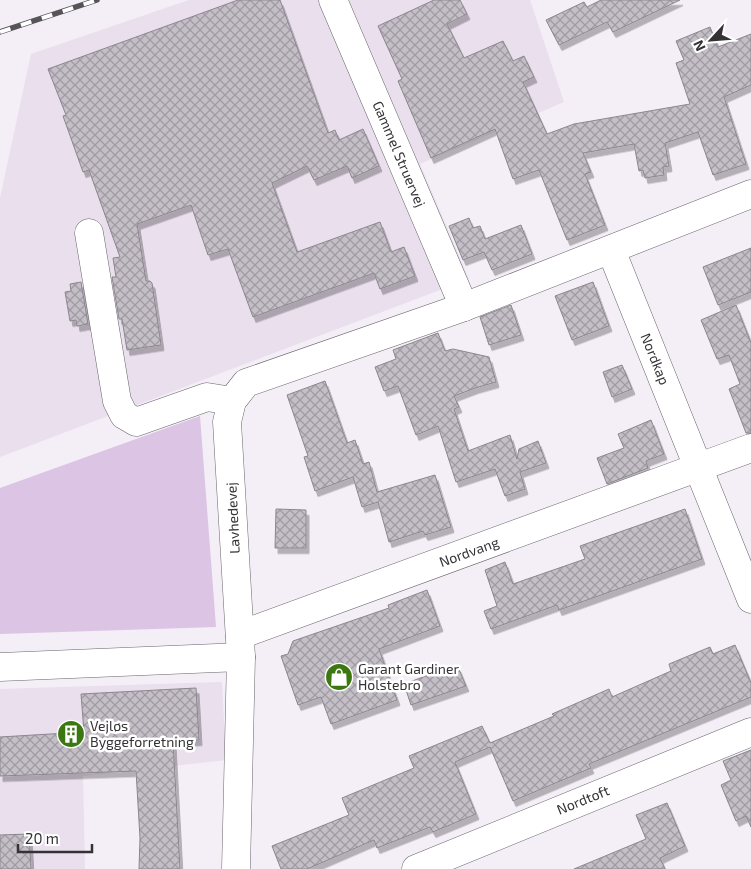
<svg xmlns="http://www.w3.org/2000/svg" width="751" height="869" viewBox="0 0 751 869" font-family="'Exo 2',sans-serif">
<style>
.built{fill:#e9dfed}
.grass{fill:#dbc4e4}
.building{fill:url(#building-cross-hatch);stroke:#8c868e;filter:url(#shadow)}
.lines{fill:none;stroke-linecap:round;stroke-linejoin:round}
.minor-casing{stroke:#6a656c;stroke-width:29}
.minor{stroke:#fff;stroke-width:28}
.rail-casing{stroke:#565458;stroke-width:5.5}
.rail{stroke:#fff;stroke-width:4;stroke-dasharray:11;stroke-linecap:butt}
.labels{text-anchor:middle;stroke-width:5;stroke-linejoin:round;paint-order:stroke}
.street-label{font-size:14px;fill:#343235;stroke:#fff}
.poi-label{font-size:14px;fill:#343235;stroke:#fff;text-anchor:start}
</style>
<defs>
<pattern id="building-cross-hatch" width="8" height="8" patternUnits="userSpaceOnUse" patternTransform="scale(1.25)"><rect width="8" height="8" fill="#c4bec6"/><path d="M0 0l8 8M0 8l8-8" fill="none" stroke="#a09ba2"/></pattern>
<filter id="shadow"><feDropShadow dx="3" dy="5.5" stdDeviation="0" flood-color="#0004"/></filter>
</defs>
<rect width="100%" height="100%" fill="#f4eef7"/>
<g class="built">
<path d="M189,0H530L564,102L420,164L469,279L0,457V198L31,54Z"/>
<path d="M222,682L226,760L83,776L85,869H0V689Z"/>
</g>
<path class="grass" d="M200,416L216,627L0,634V488Z"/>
<g class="building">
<path d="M238,0H280L328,133L335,130L339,140L363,129L379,166L352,178L347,166L314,180L307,166L272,183L297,252L380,222L391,252L404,247L415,276L380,289L374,273L253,317L228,249L208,255L191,205L137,224L146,281H150L152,283L161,345L127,350L122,319H119L112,277H116L113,258L120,257L89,170L83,172L63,116L66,115L48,69Z"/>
<path d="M434,0H460L467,14L447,24L464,58L503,41L513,61L524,56L534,77L523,82L547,134L574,124L690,104L676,63L684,60L676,41L710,27L718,47L751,34V85L724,97L746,164L713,175L698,132L665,143L669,166L663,167L664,175L645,178L643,170L639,171L634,144L583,153L591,172L585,174L605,225L567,240L539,170L513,179L495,129L431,158L398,81L402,79L378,26Z"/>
<path d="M601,0H680L613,32L607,22L559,45L546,20L584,2L587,7Z"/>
<path d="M469,218L473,228L480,226L485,239L521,225L532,254L492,270L484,252L463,260L449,226Z"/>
<path d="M751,248V292L718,305L703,267Z"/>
<path d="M81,282L88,324L77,326L76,320L70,321L65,292L71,291L70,284Z"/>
<path d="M593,282L609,326L572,340L555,296Z"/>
<path d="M511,305L521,335L489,345L480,317Z"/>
<path d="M736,305L751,343V433H746L729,389L740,384L729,355L717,359L701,320Z"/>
<path d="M438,333L445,351L453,349L489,357L496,382L475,388L454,396L459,407L454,409L468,451L510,435L517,459L519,449L538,441L546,463L520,472L525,489L505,496L495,469L456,482L438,426L416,435L398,386L384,391L375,367L396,359L393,350Z"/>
<path d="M622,365L632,389L612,397L603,372Z"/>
<path d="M325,381L347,443L355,440L363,464L369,462L377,492L435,475L451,527L425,535L423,531L389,542L378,502L362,507L353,477L315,491L304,457L308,456L287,395Z"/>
<path d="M651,420L664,454L646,461L648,468L607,484L597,458L624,448L618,434Z"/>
<path d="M276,509L306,510V548H275Z"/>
<path d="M685,509L702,559L559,610L557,605L491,629L484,611L497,606L485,570L505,562L513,584L585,559L580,546Z"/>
<path d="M427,590L440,626L379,649L397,700L331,724L321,697L298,705L281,656L288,654L293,641L389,608L388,605Z"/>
<path d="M735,645L751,683V697L589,764L591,768L513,801L490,747L455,762L476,814L433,832L430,827L377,848L374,840L307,869H281L272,846L349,815L342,798L414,768L409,756L482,726L490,743L554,716L552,714L609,689L612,697L671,671L669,664L710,647L713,654Z"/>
<path d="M458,667L466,686L411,705L404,684L434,673L435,676Z"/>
<path d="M196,688L199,740L173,741L180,869H139L140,838L136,771L0,776V737L84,732L81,694Z"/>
<path d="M751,750V827L746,816L736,821L721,785L731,780L723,761Z"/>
<path d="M667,803L685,846L660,858L665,869H574L646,839L636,815Z"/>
<path d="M29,834L31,869H0V835Z"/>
</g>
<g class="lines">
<g class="minor-casing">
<g id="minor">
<path d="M333,0L464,307"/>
<path d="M89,233L117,401L124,415L136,422L207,397L232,401"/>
<path d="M611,250L751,599"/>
<path d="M240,635L751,448"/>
<path d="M0,667L241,657"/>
<path d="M236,869L241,657L227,422L232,401L246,383L464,307L751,194"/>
<path d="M416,869L751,732"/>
</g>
</g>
<use href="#minor" class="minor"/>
<g class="rail-casing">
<path id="rail" d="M0,32L97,0"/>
</g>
<use href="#rail" class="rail"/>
</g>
<defs>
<g id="shop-disc" transform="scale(1.4375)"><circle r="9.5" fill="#3c7811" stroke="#fff"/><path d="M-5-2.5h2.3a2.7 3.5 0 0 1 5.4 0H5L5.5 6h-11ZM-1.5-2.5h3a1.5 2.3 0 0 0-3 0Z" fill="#fff"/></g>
<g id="building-disc" transform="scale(1.4375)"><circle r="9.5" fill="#3c7811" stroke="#fff"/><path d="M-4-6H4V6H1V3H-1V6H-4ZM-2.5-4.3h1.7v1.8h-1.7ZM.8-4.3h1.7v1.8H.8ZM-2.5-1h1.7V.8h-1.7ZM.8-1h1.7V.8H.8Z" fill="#fff"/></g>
</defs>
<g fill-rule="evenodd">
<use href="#shop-disc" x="339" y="677"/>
<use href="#building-disc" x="71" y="734"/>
</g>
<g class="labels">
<g class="street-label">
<text transform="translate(399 154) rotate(67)" y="5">Gammel Struervej</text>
<text transform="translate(655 359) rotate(68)" y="5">Nordkap</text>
<text transform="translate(233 518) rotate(-93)" y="5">Lavhedevej</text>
<text transform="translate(469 552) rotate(-20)" y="5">Nordvang</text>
<text transform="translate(583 800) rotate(-22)" y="5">Nordtoft</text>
</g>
<g class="poi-label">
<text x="358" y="674">Garant Gardiner<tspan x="358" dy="16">Holstebro</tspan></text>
<text x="90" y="731">Vejløs<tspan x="90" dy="16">Byggeforretning</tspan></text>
</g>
</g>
<g transform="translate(711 40) rotate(244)" stroke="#ffffff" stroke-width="4" paint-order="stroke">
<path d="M0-4L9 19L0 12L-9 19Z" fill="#343235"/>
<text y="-8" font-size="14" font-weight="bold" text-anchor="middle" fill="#343235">N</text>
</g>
<path d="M18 844v8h74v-8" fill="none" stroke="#343235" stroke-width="2.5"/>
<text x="25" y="844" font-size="15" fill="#343235" stroke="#ffffff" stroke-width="4" paint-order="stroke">20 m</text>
</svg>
